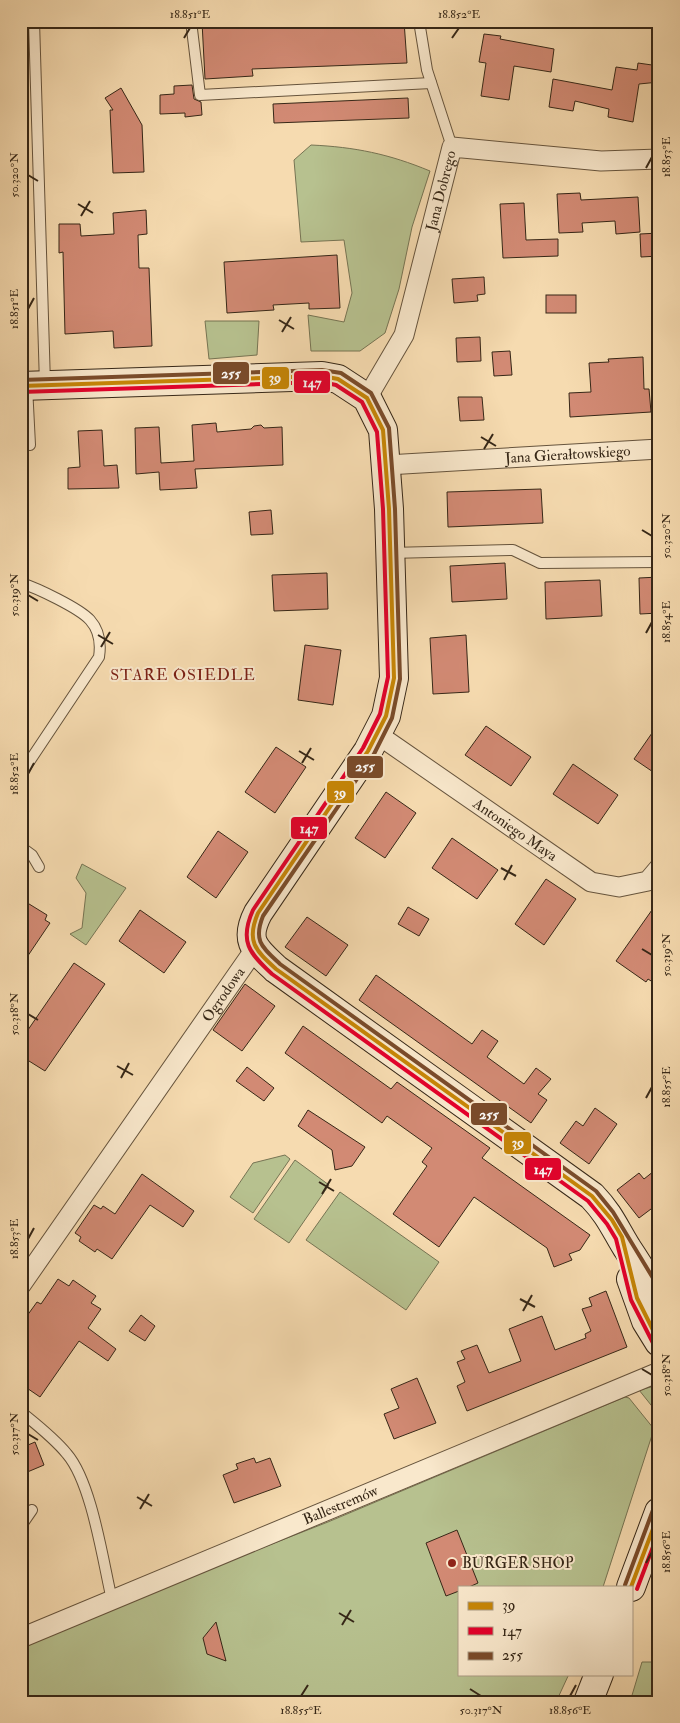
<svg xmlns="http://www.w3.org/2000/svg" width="680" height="1723" viewBox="0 0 680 1723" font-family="'IM FELL Double Pica',serif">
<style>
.green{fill:#b7c18f;stroke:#767453}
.building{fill:#d28a74;stroke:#362717}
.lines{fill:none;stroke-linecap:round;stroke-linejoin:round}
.lane-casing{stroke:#66543d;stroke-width:12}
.street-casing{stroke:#66543d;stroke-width:21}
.secondary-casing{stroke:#362717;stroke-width:30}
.lane{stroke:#f9e8cc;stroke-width:10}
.street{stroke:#f9e8cc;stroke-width:19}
.secondary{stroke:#f9e8cc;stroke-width:28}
.bus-1-casing{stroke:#f9e8cc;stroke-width:8}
.bus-2-casing{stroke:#f9e8cc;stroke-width:8}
.bus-3-casing{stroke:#f9e8cc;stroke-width:8}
.bus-1{stroke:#c78606;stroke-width:4}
.bus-2{stroke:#e4002b;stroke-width:4}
.bus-3{stroke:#7a4b2a;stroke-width:4}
.ticks{fill:none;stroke:#362717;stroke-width:2}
.poi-dot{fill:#8f2418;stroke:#f9e8cc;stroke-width:2}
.labels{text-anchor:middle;stroke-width:4;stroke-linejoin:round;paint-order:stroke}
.street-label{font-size:15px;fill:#362717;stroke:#f9e8cc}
.poi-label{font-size:15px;fill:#362717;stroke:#f9e8cc;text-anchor:start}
.neighbourhood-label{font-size:16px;letter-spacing:1px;fill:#7a1f14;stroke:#f9e8cc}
.line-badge{stroke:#f9e8cc;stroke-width:2}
.badge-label{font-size:14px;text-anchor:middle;font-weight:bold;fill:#fff}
.neatline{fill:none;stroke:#362717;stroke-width:2}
.ticks-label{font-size:12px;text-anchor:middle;fill:#362717}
</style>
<rect width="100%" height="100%" fill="#f6dbb0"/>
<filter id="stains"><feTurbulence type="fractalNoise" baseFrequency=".004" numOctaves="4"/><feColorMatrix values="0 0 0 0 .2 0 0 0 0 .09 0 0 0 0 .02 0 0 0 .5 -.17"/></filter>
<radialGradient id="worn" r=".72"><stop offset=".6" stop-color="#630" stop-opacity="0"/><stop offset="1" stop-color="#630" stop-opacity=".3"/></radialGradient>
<g class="green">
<path d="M311,145C355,147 389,154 430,171L412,227L399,289L385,333L360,351H311L308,315L344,322L352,293L344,240L301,242L294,160Z"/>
<path d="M205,321H259L257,355L209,359Z"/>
<path d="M82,864L126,888L86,945L70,934L82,928L86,893L76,878Z"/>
<path d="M285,1155L290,1159L253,1213L230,1197L253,1163Z"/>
<path d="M295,1160L329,1185L289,1243L254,1219Z"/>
<path d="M340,1192L439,1262L406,1310L306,1240Z"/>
<path d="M659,1385V1415L639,1390Z"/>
<path d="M625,1397L629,1398L654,1429L603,1587H459V1674H569L556,1702H21V1642L328,1522Z"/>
<path d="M642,1662H659V1702H630Z"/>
</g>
<g class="building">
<path d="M250,21V26L404,21L407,63L252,69L253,76L205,79L202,22Z"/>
<path d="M484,34L501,36L500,39L554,49L551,72L514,66L509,100L481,96L486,63L479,62Z"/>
<path d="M638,63L659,66V82L639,84L633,122L608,117L609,109L575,101L573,111L549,107L553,79L612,90L616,67L637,70Z"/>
<path d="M192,85L194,99L201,102L202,115L185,117V113L160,114V95L174,94V86Z"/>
<path d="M121,88L142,125L144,172L113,173L110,110H113L105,98Z"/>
<path d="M408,98L409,118L274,123L273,104Z"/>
<path d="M580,193L581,200L638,197L640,232L616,234L615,221L582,223L583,232L559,233L557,194Z"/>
<path d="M524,203L526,240L558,239V256L503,258L500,204Z"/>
<path d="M146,210L147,234L138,235L139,268H149L152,346L114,348L113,331L65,334L63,252L59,253V224H80L81,236L114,234L113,213Z"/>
<path d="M659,233V256L641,257L640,234Z"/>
<path d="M337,255L340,308L309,309V303L273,305L274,310L227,313L224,262Z"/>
<path d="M484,277L485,294L477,295L478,301L454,303L452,279Z"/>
<rect x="546" y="295" width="30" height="18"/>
<path d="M480,337L481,361L457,362L456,338Z"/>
<path d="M510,351L512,375L494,376L492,352Z"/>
<path d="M643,357L644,389H649L651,412L570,417L569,393L591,392L589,363L609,362L608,359Z"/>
<path d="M458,397H482L484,420L460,421Z"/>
<path d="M216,423L217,432L251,429L254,426L261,425L264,428L282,427L283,465L195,469L197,488L160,490L159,472L136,474L135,428L159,427L161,463L178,462L194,461L192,425Z"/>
<path d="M102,430L104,466L117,465L119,488L68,489V468L80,467L78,431Z"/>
<path d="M541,489L543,523L448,527L447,492Z"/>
<path d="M271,510L273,534L251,535L249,512Z"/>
<path d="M505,563L507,599L452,602L450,566Z"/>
<path d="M327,573L328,609L274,611L272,575Z"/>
<path d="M659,577V613L640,614L639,578Z"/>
<path d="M600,580L602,616L546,619L545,582Z"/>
<path d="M466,635L469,692L433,694L430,638Z"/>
<path d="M305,645L341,650L333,705L298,700Z"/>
<path d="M659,723V776L634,759Z"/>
<path d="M486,726L531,757L511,786L465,755Z"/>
<path d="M276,747L306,767L275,813L245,792Z"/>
<path d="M573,764L618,795L598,824L553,794Z"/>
<path d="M386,792L416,813L385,858L355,838Z"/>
<path d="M218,831L248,852L216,898L187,877Z"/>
<path d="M452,838L498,870L477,899L432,868Z"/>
<path d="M546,879L576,899L544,945L515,924Z"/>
<path d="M21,899L47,915L45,920L50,923L21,966Z"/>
<path d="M659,900V986L648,979L646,982L616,961Z"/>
<path d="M408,907L429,919L419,936L398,924Z"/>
<path d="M140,910L186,942L164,973L119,941Z"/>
<path d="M307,917L348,945L326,976L285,947Z"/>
<path d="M74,963L105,984L45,1071L21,1056V1040Z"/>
<path d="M376,975L472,1044L482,1030L498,1041L487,1057L524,1084L536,1068L551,1079L538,1094L547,1100L531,1123L359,1000Z"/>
<path d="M245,984L275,1006L242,1051L213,1030Z"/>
<path d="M303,1026L391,1089L397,1082L490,1148L482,1158L590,1235L580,1250L569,1254L572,1260L554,1267L547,1248L474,1197L439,1247L393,1214L427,1166L422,1162L432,1148L387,1116L382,1123L285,1053Z"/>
<path d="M247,1067L274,1088L264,1101L236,1081Z"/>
<path d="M595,1108L617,1124L589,1164L560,1143L576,1121L583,1126Z"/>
<path d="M308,1110L365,1147L352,1166L335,1170L332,1150L298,1126Z"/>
<path d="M659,1167V1203L639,1218L617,1190L639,1173L644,1179Z"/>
<path d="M142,1174L194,1211L183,1227L150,1205L112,1259L97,1249L95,1252L79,1241L81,1237L75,1233L94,1205L101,1209L103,1206L115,1214Z"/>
<path d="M58,1279L69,1286L73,1280L96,1296L91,1303L101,1309L88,1328L116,1349L108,1361L79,1341L40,1397L21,1384V1331L28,1322L24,1320L37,1302L41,1304Z"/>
<path d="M606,1291L627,1347L467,1411L457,1386L465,1382L457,1362L465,1359L461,1351L477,1345L489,1373L521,1361L509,1329L542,1316L555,1350L586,1338L585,1334L591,1331L582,1309L592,1306L589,1298Z"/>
<path d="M141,1315L155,1326L145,1341L129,1331Z"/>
<path d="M417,1378L436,1423L394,1439L384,1414L399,1408L391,1389Z"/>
<path d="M35,1442L44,1465L25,1473L21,1464V1448Z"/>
<path d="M254,1458L256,1463L270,1458L281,1486L234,1503L223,1475L238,1469L236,1464Z"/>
<path d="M457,1530L478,1583L469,1587H459V1591L446,1596L426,1543Z"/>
<path d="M216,1622L226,1661L207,1654L203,1638Z"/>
</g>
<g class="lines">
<g class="lane-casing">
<g id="lane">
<path d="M34,21L45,384"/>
<path d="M191,21L200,95L431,83"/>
<path d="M419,21L427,70L452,147"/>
<path d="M27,386L30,445"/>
<path d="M390,553L513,550L540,563L659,562"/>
<path d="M21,583C37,588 79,608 90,620C99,630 101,644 99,657L21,774"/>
<path d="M21,847L32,855L39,867"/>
<path d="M21,1412C37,1425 54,1438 67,1454C92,1483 103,1562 112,1600"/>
<path d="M21,1526L32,1510"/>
</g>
</g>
<g class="street-casing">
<g id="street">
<path id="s1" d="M367,398L404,335L452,147L601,161L659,159"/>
<path id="s2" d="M387,465L659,449"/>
<path id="s3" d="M377,734L591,882L619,887L648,881L659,868"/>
<path id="s4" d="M21,1285L255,949"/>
<path id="s5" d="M21,1638L659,1372"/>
</g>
</g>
<g class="secondary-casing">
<g id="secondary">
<path d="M21,386L322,376L338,379L367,398L383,430L389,509L394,678L386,716L368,751L258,913C243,942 256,950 276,969L592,1196C610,1215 614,1227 627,1248C639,1266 650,1283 659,1303"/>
<path d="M631,1279L646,1321L659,1342"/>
<path d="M631,1587L659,1512"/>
<path d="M588,1702L599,1674"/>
</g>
</g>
<use href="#lane" class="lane"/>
<use href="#street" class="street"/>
<use href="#secondary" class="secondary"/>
<g class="bus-1-casing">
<g id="bus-1">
<path d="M21,386L322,376L338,379L367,398L383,430L389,509L394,678L386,716L368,751L258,913C246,941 255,950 276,969L592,1196L612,1220L622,1237L637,1298L659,1342"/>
<path d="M631,1587L659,1513"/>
</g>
</g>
<g class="bus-2-casing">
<g id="bus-2">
<path d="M21,392L322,382L336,385L362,402L377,432L383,509L388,677L380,714L363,748L253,910C239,941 249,953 272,974L588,1201L607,1224L616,1239L631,1300L654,1345"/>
<path d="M637,1589L659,1531"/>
</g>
</g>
<g class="bus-3-casing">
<g id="bus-3">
<path d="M21,380L322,370L341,373L371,393L389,428L395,509L400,679L392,718L374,754L263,916C253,941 262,947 280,964L596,1191L613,1212L659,1288"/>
<path d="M625,1585L653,1510"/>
</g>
</g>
<use href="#bus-1" class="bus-1"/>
<use href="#bus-2" class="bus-2"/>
<use href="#bus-3" class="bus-3"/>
</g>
<path class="ticks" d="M184,38L190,28M452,38L459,28M646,168L652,157M28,175L38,181M78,204L93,213M81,216L90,201M28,309L34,298M279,320L294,329M282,332L291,317M481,437L496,446M484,449L493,434M642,530L652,536M28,595L38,601M646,633L652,622M98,635L113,644M101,647L110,632M299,751L314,760M302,763L311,748M28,774L34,763M501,868L516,876M504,880L512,865M642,949L652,955M28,1014L38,1020M117,1066L133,1075M121,1078L129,1063M646,1098L652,1087M319,1182L334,1191M322,1194L331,1179M28,1239L34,1228M520,1299L535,1307M523,1311L532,1295M642,1369L652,1375M28,1434L38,1440M137,1497L152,1506M140,1509L149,1494M646,1563L652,1552M339,1613L354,1622M342,1625L351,1610M470,1689L481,1696M301,1696L308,1685M570,1696L576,1685"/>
<circle class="poi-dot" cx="452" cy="1563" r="5"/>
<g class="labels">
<g class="street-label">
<text dy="5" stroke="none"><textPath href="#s1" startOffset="222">Jana Dobrego</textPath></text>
<text dy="5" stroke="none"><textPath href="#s2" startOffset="181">Jana Gierałtowskiego</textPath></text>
<text dy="5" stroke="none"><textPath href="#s3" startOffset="168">Antoniego Maya</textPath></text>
<text dy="5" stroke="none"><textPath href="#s4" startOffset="354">Ogrodowa</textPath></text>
<text dy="5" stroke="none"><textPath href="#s5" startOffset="346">Ballestremów</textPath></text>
</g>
<g class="poi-label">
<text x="462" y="1568">BURGER SHOP</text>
</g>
<g class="neighbourhood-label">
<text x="183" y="680">STARE OSIEDLE</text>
</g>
</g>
<g class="line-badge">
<rect x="212" y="361" width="38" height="24" rx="5" fill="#7a4b2a"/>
<rect x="261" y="366" width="29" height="24" rx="5" fill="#c78606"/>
<rect x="293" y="370" width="38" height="24" rx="5" fill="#e4002b"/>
<rect x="346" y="755" width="38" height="24" rx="5" fill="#7a4b2a"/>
<rect x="326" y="780" width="29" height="24" rx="5" fill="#c78606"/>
<rect x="290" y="816" width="38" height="24" rx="5" fill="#e4002b"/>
<rect x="470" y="1102" width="38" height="24" rx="5" fill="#7a4b2a"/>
<rect x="503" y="1131" width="29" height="24" rx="5" fill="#c78606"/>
<rect x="524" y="1157" width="38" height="24" rx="5" fill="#e4002b"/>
</g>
<g class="badge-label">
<text x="231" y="378">255</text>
<text x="275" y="382">39</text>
<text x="312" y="387">147</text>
<text x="365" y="771">255</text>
<text x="340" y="797">39</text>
<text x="309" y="833">147</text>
<text x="489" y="1119">255</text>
<text x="518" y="1147">39</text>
<text x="543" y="1174">147</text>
</g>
<rect width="680" height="1723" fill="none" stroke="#f6dbb0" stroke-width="55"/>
<rect x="458" y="1586" width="175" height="90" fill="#f9e8cc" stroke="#ab9b84"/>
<rect x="468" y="1602" width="25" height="8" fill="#c78606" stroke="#ab9b84"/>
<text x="502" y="1610" font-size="15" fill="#362717">39</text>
<rect x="468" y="1627" width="25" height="8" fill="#e4002b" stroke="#ab9b84"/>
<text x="502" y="1636" font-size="15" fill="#362717">147</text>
<rect x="468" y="1652" width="25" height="8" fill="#7a4b2a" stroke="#ab9b84"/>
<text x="502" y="1660" font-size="15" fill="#362717">255</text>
<rect x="28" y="28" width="624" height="1668" class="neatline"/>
<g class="ticks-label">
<text x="190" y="18">18.851°E</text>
<text x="459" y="18">18.852°E</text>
<text transform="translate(666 157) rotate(-90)" y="4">18.853°E</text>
<text transform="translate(14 175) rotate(-90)" y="4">50.320°N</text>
<text transform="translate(14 309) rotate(-90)" y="4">18.851°E</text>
<text transform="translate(666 536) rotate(-90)" y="4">50.320°N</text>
<text transform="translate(14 595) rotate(-90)" y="4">50.319°N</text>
<text transform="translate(666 622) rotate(-90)" y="4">18.854°E</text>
<text transform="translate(14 774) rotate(-90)" y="4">18.852°E</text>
<text transform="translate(666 955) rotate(-90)" y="4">50.319°N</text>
<text transform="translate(14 1014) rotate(-90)" y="4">50.318°N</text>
<text transform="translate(666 1087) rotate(-90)" y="4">18.855°E</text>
<text transform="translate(14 1239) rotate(-90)" y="4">18.853°E</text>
<text transform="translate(666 1375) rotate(-90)" y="4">50.318°N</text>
<text transform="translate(14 1434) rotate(-90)" y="4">50.317°N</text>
<text transform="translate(666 1552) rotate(-90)" y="4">18.856°E</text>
<text x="301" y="1714">18.855°E</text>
<text x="481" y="1714">50.317°N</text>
<text x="570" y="1714">18.856°E</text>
</g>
<rect width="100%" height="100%" filter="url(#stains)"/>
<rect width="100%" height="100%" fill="url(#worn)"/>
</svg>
